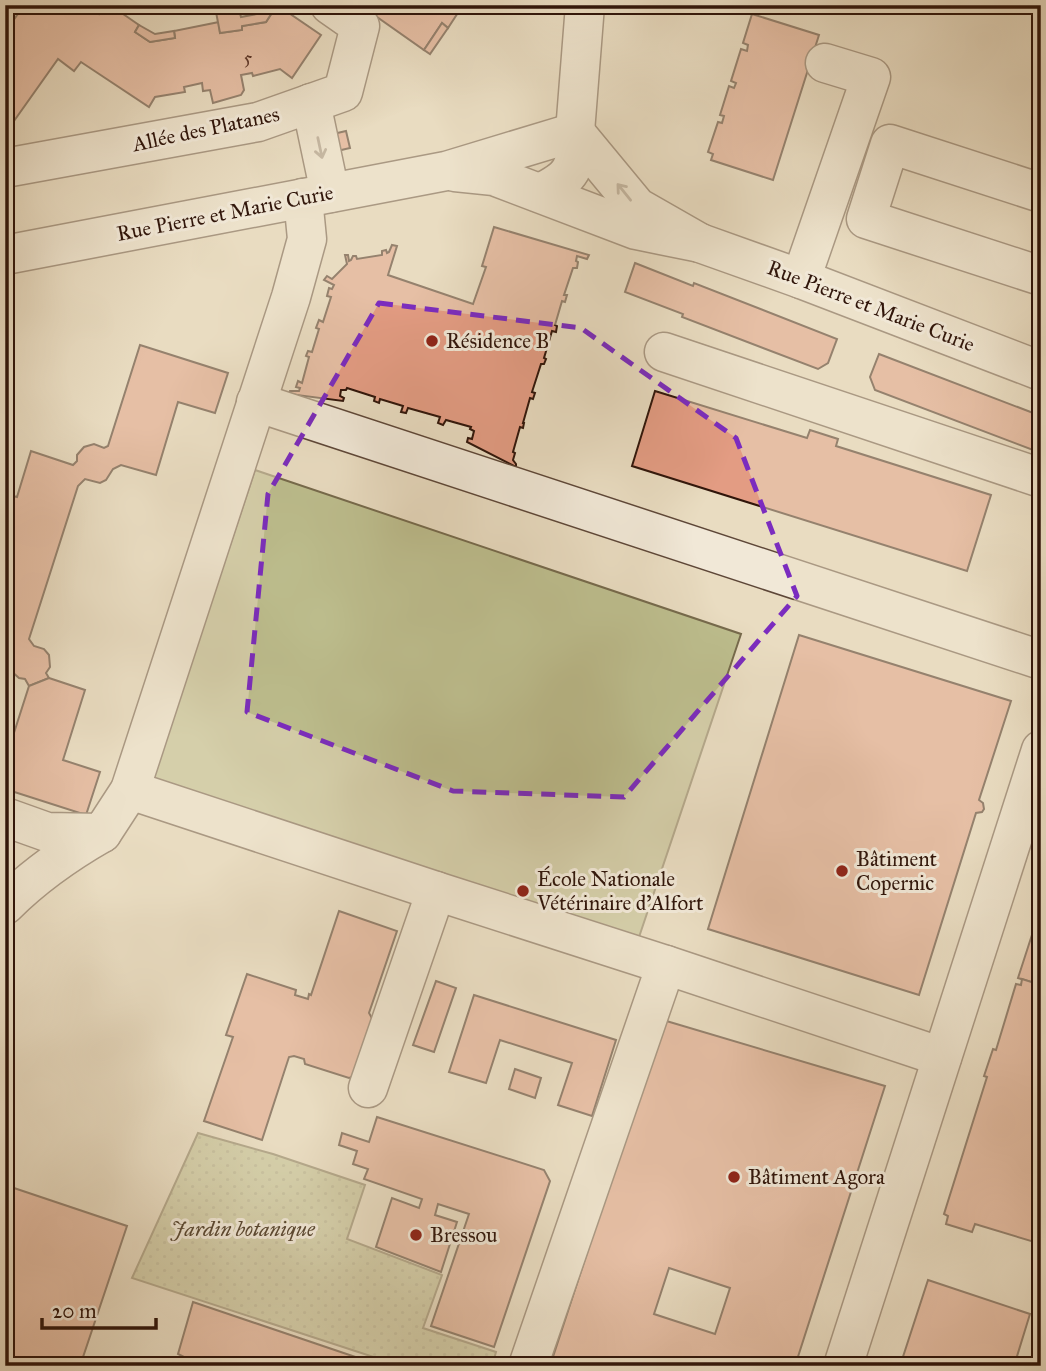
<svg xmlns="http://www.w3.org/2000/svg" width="1046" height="1371" viewBox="0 0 1046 1371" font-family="'IM FELL Great Primer',serif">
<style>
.green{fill:#bdbe8e;stroke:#766a4c;stroke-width:2}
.garden{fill:url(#garden-dots);stroke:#766a4c;stroke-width:2}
.building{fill:#e39c83;stroke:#30150a;stroke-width:2;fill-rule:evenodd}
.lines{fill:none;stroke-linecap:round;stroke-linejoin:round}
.minor-casing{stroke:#5e4738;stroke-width:41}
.path{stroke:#30150a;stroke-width:4.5;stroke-dasharray:2 3.5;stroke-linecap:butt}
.minor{stroke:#f1e8d7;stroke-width:38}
.oneway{stroke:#9a897b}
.marked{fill:none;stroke:#7b2cbf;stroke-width:5;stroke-dasharray:14 9;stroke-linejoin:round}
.poi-dot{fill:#8f2418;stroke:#f1e8d7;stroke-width:2.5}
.labels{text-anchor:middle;stroke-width:6;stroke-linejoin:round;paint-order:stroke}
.number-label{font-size:18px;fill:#5d3728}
.street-label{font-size:21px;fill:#30150a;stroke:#f1e8d7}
.poi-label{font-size:21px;fill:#30150a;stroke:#f1e8d7;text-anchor:start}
.park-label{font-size:21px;font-style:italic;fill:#5a4832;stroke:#f1e8d7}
</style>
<defs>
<pattern id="garden-dots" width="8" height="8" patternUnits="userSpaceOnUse" patternTransform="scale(1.75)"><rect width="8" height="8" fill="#bdbe8e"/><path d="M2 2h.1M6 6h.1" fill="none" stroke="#a3a279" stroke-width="1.8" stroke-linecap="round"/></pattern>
</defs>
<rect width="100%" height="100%" fill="#e9dcc1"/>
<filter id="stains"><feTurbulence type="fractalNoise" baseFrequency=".00286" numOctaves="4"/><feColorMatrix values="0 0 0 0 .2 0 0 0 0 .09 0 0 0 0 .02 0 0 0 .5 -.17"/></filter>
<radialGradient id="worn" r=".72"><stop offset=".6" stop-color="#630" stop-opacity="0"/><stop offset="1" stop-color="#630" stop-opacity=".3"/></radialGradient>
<path class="green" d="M255,470L741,634L637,943L152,779Z"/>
<path class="garden" d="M198,1133L273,1154L365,1185L347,1239L442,1275L423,1328L496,1352L492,1366H401L132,1278Z"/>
<g class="building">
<path d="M24,5L32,11L36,5H87L99,14L105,5H110L139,25L135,32L150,42L175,38L174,31L219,22L220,33L242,30V26L266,22L277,5L321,35L292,78L280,69L253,76L252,73L241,75L244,90L241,95L213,103L210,90L203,91L202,83L184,87L185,92L155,97L149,107L81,62L74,71L58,59L9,128L5,126V23L11,15L15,18Z"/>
<path d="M267,5H277L266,22L242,26V30L220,33L216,12L238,6L241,17L262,13Z"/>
<path d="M360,5H463L448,28L442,23L424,50Z"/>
<path d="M752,14L819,35L773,180L711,160L713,154L708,152L718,122L722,123L724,116L720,115L729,86L734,88L736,83L731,81L741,49L747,51L748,45L743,43Z"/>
<path d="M442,23L448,28L430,54L424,50Z"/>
<path d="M139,25L155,34L174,31L175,38L150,42L135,32Z"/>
<path d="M346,131L350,148L337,151L333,134Z"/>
<path d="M494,227L589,255L587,259L577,256L576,261L578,262L577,268H573L564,295H567L565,302L562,301L555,325L557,326L556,332L552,331L544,358L546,359L544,364H541L532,392L535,393L533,399L530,398L523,423H524L523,428L520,427L513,452L515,453L513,460L516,464V467L467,442L468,438L472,439L474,431L470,429L471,427L446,420L443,425L438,423L440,417L408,408L406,413L401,412L403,406L380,399L379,403L374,401L375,397L347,388L346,390H341L340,396L344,398L343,401L289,394L290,391H299L300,388L296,387L298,381L302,383L309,357L306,356L308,351L312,352L319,329L316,328L319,320L323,322L331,297L327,296L329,288L332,289L334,285L324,280L327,276L332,279L347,264L345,255H348L349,261L351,260L353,256H356L357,259L382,255V251L386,250L387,253L389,252L392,245L397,246L388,275L473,304L486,267L482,266Z"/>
<path d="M635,263L693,286L694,283L837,339L828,363L818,369L682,317L683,314L625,292Z"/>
<path d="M140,345L228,373L215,413L178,402L156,475L121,465L113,469L106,480L100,483L85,479L78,486L29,639L34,646L44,649L49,655L50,667L46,673L49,678L29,686L25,679L19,678L10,670V664L13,652L5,650V494L17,497L31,451L73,465L77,461V455L84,447L94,444L104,448L108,446Z"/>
<path d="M879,354L1041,416V453L875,390L870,377Z"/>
<path d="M655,391L807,438L810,430L838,439L836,446L991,495L967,571L632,466Z"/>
<path d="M799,635L1011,701L979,800L983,803L984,809L982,812L976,813L919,995L708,929Z"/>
<path d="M49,678L85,690L63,760L100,772L86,815L5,789V761L29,686Z"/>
<path d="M1041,907V985L1018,978Z"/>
<path d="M339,911L397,931L369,1013L373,1020L355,1076L349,1078L305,1064L304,1059L294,1056L289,1057L262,1140L204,1121L233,1037L226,1035L247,974L296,990L295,995L308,999L309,994L311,995Z"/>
<path d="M1022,979L1041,985V1244L975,1224L972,1232L946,1224L948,1216L944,1214L987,1077L984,1076L993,1049L996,1050L1016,984L1021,985Z"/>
<path d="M436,981L456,988L434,1052L413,1045Z"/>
<path d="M474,995L616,1040L592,1116L558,1105L572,1063L500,1040L486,1083L449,1072Z"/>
<path d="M663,1020L885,1086L795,1366H550ZM669,1268L730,1288L715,1334L654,1314Z"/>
<path d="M515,1069L541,1078L535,1098L509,1089Z"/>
<path d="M377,1117L544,1170L550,1181L494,1347L431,1326L469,1214L438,1204L435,1215L457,1222L441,1272L376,1247L392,1198L419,1208L422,1199L364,1179L368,1169L353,1164L357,1151L339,1145L342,1133L369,1142Z"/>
<path d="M5,1185L127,1226L80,1366H5Z"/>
<path d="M928,1280L1030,1314L1014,1366H900Z"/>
<path d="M193,1302L382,1366H193L194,1362L178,1354Z"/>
</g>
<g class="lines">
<g class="minor-casing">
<g id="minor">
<path d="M311,103L330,193"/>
<path d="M5,168L258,122L343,92L360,26L330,5"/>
<path d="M455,172L494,176L636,230L700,243L801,279L1041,371"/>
<path d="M540,193C572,178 578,167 575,132L585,5"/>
<path d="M1041,193L890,144L866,219L1041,276"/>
<path d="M5,255L446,171L575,132L637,207L700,243"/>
<path d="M801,279L871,77L825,63"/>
<path d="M664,352L1041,478"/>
<path d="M256,402L1041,660"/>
<path d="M130,790L436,891"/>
<path d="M5,817L47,832L102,833L130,790L291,297L307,239L303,198"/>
<path d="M5,905C34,876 67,853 102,833"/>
<path d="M368,1088L436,891L666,965"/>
<path d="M528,1366L666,965L942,1057"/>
<path d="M843,1366L1041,750"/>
</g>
</g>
<path class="path" d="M161,5L163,7L173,5"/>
<use href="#minor" class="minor"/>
</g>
<defs><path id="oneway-shaft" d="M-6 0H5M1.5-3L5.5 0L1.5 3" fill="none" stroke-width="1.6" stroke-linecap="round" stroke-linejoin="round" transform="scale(1.75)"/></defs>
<g class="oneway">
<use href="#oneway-shaft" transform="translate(320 148) rotate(78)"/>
<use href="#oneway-shaft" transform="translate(624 192) rotate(-129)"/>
</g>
<path d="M0 0H1046V1371H0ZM379,303L581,328L736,438L797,596L624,797L453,791L247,712L268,494Z" fill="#e9dcc1" fill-opacity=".55" fill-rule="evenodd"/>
<path class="marked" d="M379,303L581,328L736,438L797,596L624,797L453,791L247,712L268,494Z"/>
<g class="poi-dot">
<circle cx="432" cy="341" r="7"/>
<circle cx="842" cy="871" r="7"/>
<circle cx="523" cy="891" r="7"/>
<circle cx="734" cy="1177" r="7"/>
<circle cx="416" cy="1235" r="7"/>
</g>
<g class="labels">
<g class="number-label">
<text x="248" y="64">5</text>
</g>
<g class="street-label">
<text transform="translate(206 129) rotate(-12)" y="7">Allée des Platanes</text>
<text transform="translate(225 213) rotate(-11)" y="7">Rue Pierre et Marie Curie</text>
<text transform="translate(871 306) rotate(21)" y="7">Rue Pierre et Marie Curie</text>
</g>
<g class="poi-label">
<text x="446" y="348">Résidence B</text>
<text x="856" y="866">Bâtiment<tspan x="856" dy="24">Copernic</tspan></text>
<text x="537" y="886">École Nationale<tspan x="537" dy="24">Vétérinaire d'Alfort</tspan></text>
<text x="748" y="1184">Bâtiment Agora</text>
<text x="430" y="1242">Bressou</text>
</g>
<g class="park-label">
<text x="243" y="1236">Jardin botanique</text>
</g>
</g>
<rect width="1046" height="1371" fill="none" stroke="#e9dcc1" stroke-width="28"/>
<rect x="7" y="7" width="1032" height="1357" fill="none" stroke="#30150a" stroke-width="3.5"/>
<rect x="14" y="14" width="1018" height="1343" fill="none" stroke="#30150a" stroke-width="2"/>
<path d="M42 1318v10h114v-10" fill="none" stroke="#30150a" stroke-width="3.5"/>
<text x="52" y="1318" font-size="21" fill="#30150a" stroke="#f1e8d7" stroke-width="5" paint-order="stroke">20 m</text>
<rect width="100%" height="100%" filter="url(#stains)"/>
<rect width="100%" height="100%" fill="url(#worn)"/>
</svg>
